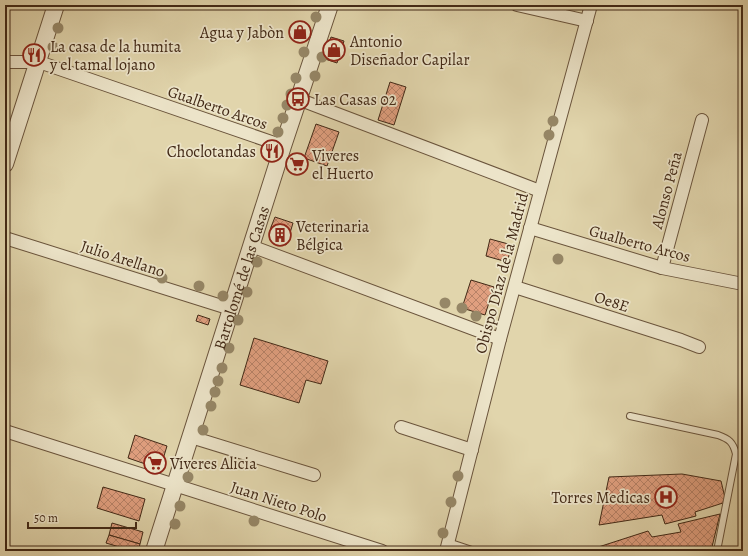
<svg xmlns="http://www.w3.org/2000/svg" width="748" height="556" viewBox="0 0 748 556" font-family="Alegreya,serif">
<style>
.building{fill:url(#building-cross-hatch);stroke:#422916}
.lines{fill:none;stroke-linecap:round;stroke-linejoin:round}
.service-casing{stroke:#6a543c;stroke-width:8}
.minor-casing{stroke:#6a543c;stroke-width:14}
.tertiary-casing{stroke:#6a543c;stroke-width:18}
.service{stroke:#ece4c9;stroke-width:6}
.minor{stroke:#ece4c9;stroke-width:12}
.tertiary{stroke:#ece4c9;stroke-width:16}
.tree{fill:#968767}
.labels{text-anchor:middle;stroke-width:3.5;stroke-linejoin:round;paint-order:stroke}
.poi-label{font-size:16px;fill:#422916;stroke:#ece4c9;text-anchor:start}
.street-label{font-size:16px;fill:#422916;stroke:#ece4c9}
</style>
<defs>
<pattern id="building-cross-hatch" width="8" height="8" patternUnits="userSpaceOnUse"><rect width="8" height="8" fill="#e09f7f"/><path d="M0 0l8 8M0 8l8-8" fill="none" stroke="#b78267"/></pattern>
</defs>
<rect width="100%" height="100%" fill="#e1d5ac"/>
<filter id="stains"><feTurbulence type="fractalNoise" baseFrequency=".005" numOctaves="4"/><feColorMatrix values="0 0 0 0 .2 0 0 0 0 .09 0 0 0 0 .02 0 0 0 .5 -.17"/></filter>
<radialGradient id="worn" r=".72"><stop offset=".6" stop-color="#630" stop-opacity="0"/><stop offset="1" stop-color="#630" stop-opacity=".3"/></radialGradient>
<g class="building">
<path d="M331,37L344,41L337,63L325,59Z"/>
<path d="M390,82L406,87L394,125L378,120Z"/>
<path d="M316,124L339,132L327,166L304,158Z"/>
<path d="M294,157L303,160L299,171L290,168Z"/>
<path d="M275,217L293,223L290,233L271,227Z"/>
<path d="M271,227L290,233L286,245L274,241L271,237L270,232Z"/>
<path d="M490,239L512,245L507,262L486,256Z"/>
<path d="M471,280L494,287L485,315L462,308Z"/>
<path d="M198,315L210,319L208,325L196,321Z"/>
<path d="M254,338L328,361L321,384L306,380L299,403L240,385Z"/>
<path d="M135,435L167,446L160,469L128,458Z"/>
<path d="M682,474L721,481L726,502L695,512L696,516L665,524L662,515L599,525L609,477Z"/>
<path d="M103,487L145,499L139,521L97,508Z"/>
<path d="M720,514L711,551H586L648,531L652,537L681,532L678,524Z"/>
<path d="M112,523L143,532L140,544L109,535Z"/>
<path d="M109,535L140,544L138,551H133L106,543Z"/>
</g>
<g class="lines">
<g class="service-casing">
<g id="service">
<path d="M630,416L718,435C729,439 733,442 736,454L717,551"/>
<path d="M448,542L475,551"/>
</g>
</g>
<g class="minor-casing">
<g id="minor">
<path d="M517,5L587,21"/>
<path d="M5,62H39L283,146"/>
<path d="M298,99L540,191"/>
<path d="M530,228L662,268L743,284"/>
<path d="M5,238L231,309"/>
<path d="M251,246L500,339"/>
<path d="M662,268L702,120"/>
<path d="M515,287L681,340L699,347"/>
<path d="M401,427L472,450"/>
<path d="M5,431L382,551"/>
<path d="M191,437L314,475"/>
<path d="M446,551L500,339L591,5"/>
</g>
</g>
<g class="tertiary-casing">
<g id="tertiary">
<path d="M5,164L56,5"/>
<path id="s1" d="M154,551L283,146L330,5"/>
</g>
</g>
<use href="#service" class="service"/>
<use href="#minor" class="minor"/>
<use href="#tertiary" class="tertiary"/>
</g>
<g class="tree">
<circle cx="316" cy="17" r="5.5"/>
<circle cx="58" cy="28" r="5.5"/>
<circle cx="53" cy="47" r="5.5"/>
<circle cx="304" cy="52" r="5.5"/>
<circle cx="322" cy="57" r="5.5"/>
<circle cx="315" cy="76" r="5.5"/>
<circle cx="296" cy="78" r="5.5"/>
<circle cx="291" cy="94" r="5.5"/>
<circle cx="287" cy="105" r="5.5"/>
<circle cx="283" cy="118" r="5.5"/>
<circle cx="553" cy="121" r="5.5"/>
<circle cx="278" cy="132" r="5.5"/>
<circle cx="549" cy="135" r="5.5"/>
<circle cx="558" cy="259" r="5.5"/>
<circle cx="257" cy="262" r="5.5"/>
<circle cx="162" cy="278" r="5.5"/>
<circle cx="199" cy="286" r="5.5"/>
<circle cx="247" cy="292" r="5.5"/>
<circle cx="223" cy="296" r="5.5"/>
<circle cx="445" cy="303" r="5.5"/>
<circle cx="462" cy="308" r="5.5"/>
<circle cx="476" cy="316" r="5.5"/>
<circle cx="238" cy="320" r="5.5"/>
<circle cx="229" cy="348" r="5.5"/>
<circle cx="222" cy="368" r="5.5"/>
<circle cx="218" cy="381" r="5.5"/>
<circle cx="215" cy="392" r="5.5"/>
<circle cx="211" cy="406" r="5.5"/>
<circle cx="203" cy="430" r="5.5"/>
<circle cx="458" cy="476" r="5.5"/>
<circle cx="188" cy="477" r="5.5"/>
<circle cx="451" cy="502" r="5.5"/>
<circle cx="180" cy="506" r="5.5"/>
<circle cx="254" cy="521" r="5.5"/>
<circle cx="175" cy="524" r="5.5"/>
<circle cx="443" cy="533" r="5.5"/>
</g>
<defs>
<g id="shop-ring" transform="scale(1.15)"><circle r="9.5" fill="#ece4c9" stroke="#8f2418" stroke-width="1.5"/><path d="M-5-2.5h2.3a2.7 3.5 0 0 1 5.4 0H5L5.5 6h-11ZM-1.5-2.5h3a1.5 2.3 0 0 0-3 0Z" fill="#8f2418"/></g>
<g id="restaurant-ring" transform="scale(1.15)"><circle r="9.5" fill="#ece4c9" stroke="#8f2418" stroke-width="1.5"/><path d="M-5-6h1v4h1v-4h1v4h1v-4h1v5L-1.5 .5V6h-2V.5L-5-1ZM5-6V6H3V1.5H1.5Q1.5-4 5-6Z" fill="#8f2418"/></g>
<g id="bus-ring" transform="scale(1.15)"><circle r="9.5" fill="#ece4c9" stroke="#8f2418" stroke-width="1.5"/><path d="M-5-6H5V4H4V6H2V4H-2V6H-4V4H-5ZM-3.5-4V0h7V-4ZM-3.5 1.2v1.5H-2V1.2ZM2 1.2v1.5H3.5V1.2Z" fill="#8f2418"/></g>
<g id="supermarket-ring" transform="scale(1.15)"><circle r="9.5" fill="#ece4c9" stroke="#8f2418" stroke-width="1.5"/><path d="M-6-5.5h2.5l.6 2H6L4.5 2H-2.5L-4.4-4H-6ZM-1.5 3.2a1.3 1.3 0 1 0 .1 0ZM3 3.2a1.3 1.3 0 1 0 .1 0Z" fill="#8f2418"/></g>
<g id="building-ring" transform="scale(1.15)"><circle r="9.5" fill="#ece4c9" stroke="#8f2418" stroke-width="1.5"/><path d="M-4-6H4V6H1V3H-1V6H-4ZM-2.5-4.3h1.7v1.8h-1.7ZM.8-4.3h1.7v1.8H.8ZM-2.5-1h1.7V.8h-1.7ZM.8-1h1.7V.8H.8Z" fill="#8f2418"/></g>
<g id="hospital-ring" transform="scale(1.15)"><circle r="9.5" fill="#ece4c9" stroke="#8f2418" stroke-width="1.5"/><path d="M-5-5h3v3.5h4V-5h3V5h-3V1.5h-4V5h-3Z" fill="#8f2418"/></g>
</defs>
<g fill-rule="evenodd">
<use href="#shop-ring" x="300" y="32"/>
<use href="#shop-ring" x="334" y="50"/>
<use href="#restaurant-ring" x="34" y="55"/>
<use href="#bus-ring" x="298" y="99"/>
<use href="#restaurant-ring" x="272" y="151"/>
<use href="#supermarket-ring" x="297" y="164"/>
<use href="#building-ring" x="280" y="235"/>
<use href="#supermarket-ring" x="155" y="463"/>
<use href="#hospital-ring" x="666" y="497"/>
</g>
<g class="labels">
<g class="poi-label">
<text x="284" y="38" text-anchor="end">Agua y Jabòn</text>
<text x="350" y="47">Antonio<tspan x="350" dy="18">Diseñador Capilar</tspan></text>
<text x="50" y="52">La casa de la humita<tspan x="50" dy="18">y el tamal lojano</tspan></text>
<text x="314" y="105">Las Casas 02</text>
<text x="256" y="157" text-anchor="end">Choclotandas</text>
<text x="312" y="161">Viveres<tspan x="312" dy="18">el Huerto</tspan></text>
<text x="296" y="232">Veterinaria<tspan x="296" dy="18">Bélgica</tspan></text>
<text x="170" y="469">Víveres Alicia</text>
<text x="650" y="503" text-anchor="end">Torres Medicas</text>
</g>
<g class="street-label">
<text transform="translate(218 107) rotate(19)" y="6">Gualberto Arcos</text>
<text transform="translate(666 190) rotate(-75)" y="6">Alonso Peña</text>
<text transform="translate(640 243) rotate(15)" y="6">Gualberto Arcos</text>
<text transform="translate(123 258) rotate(18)" y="6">Julio Arellano</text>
<text transform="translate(501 273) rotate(-75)" y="6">Obispo Díaz de la Madrid</text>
<text dy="6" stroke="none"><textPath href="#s1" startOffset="287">Bartolomé de las Casas</textPath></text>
<text transform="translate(612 301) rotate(18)" y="6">Oe8E</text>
<text transform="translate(279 501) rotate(18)" y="6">Juan Nieto Polo</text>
</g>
</g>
<rect width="748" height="556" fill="none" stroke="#e1d5ac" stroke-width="20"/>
<rect x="6" y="6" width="736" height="544" fill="none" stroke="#422916" stroke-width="2"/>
<rect x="10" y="10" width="728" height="536" fill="none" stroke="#422916"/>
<path d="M28 522v6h108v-6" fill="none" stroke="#422916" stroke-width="2"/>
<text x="34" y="522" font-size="12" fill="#422916" stroke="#ece4c9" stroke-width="3" paint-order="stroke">50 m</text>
<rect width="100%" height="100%" filter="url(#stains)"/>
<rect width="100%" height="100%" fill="url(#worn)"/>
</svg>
